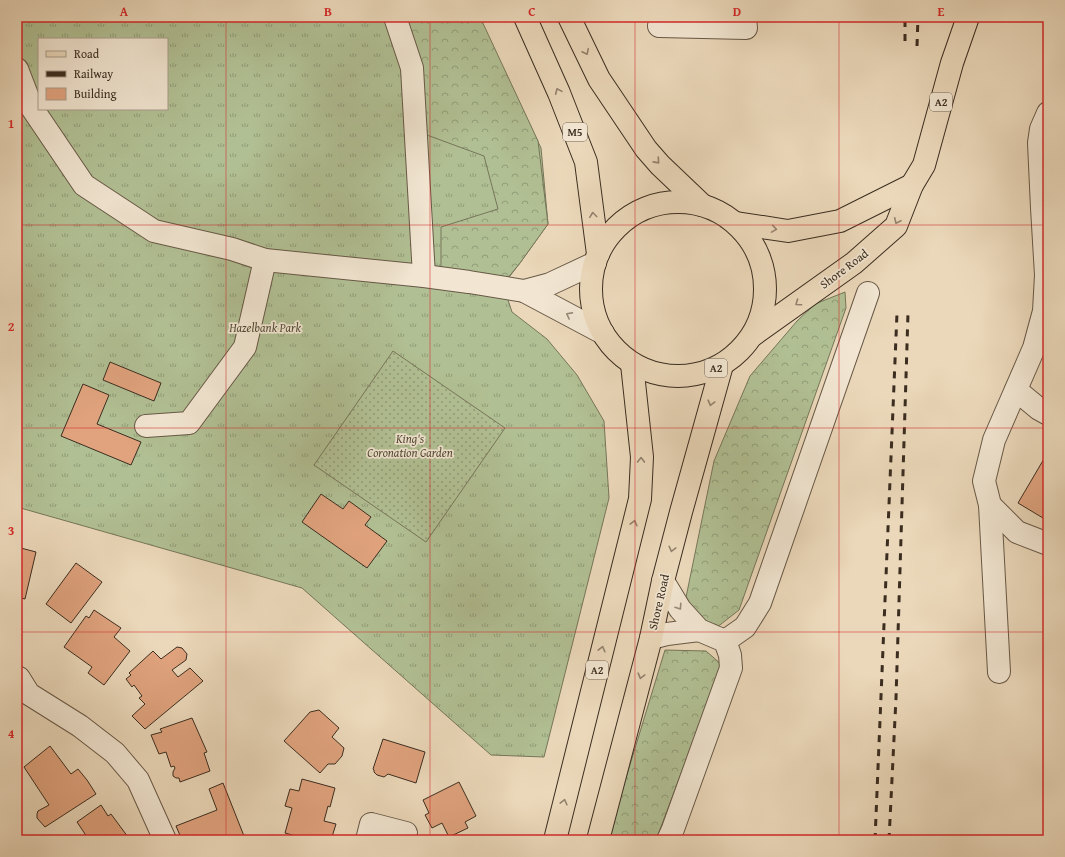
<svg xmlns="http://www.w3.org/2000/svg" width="1065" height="857" viewBox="0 0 1065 857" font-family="'Gentium Book Plus',serif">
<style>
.grass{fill:url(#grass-tufts);stroke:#76765a;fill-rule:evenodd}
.forest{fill:url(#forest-crowns);stroke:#76765a}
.garden{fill:url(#garden-dots);stroke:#76765a}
.building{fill:#e0a37e;stroke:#3b2d20}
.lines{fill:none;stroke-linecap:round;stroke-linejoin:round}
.minor-casing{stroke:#675846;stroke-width:24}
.major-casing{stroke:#3b2d20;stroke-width:24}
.highway-casing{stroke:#3b2d20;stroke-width:24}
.minor{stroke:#f2e6d2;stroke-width:22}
.major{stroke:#ebd8ba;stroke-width:22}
.highway{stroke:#ebd8ba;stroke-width:22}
.rail{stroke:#3b2d20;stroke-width:3;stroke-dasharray:7 7;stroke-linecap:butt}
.oneway{stroke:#93826d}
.oneway2{stroke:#968a79}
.grid{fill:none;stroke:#d62828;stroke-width:1;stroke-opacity:0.55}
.labels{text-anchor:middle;stroke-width:3.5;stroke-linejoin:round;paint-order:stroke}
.shield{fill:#f2e6d2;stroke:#726455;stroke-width:1}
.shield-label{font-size:11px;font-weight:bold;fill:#3b2d20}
.street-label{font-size:12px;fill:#3b2d20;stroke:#f2e6d2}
.park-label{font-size:12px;font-style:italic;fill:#534a37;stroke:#f2e6d2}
.neatline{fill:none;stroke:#d62828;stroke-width:1.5}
.grid-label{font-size:13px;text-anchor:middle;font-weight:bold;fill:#d62828}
</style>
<defs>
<pattern id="grass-tufts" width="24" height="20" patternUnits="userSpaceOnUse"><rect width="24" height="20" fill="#b1c094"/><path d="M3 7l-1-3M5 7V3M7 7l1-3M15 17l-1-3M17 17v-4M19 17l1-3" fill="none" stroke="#919c78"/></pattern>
<pattern id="forest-crowns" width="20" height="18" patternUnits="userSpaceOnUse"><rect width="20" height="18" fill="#b1c094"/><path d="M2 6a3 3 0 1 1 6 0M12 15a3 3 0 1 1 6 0" fill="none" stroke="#919c78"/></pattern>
<pattern id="garden-dots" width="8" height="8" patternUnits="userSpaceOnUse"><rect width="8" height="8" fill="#b1c094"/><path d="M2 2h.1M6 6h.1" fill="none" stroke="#919c78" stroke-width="1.8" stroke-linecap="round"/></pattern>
</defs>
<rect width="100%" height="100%" fill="#ebd8ba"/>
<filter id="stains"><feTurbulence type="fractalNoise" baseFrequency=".005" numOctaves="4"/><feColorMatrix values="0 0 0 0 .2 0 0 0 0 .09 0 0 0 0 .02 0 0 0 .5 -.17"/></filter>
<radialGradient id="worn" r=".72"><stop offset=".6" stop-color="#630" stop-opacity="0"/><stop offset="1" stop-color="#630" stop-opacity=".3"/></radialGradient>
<path class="grass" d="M17,17H478L541,148L548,224L520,263L503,285L512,312L547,339L577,375L604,421L609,498L544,757L491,755L302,588L17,507ZM39,39H167V109H39Z"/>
<g class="forest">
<path d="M395,17H480L538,141L548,224L520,263L502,285L441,268V227L498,209L484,156L416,131Z"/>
<path d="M845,292L846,308L739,610L716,628L684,607L714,461L750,376L797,321L815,304Z"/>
<path d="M665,650L706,651L722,665L656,840H607Z"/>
</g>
<path class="garden" d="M393,351L505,428L426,542L314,465Z"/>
<g class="building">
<path d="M110,362L161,383L154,401L103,380Z"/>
<path d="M83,384L109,395L97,424L141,442L131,465L61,436Z"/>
<path d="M1048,452V521L1018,503Z"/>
<path d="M321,494L343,509L349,501L371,517L365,525L387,541L367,568L302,522Z"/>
<path d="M17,547L36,552L25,599L17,597Z"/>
<path d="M76,563L102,582L71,623L46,604Z"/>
<path d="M94,610L121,628L114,637L130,651L104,685L88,673L92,667L64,647L86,616L89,618Z"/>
<path d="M177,647L182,648L187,654L186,660L172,670L178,677L190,668L203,681L145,729L132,716L145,704L139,698L142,696L134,685L132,687L126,679L131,675L129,673L153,651L161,659Z"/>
<path d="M319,710L339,728L332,737L344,748L342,756L335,764H328L320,773L284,741L310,712Z"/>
<path d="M192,718L207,752L204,753L210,771L180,782L179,778H176L173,776V772L175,768L174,766L171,767L166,752L159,754L151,735L162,732L160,729Z"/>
<path d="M383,739L425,752L416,783L388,774L384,777L377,775L374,772V770L373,769Z"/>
<path d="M50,746L71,774L78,769L87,780L96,794L45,827L37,818V814L38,811L49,805L24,767Z"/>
<path d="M302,779L335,788L330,807L328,806L324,821L336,824L331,840H310L285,833L292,808L285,806L290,789L299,791Z"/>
<path d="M459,782L476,816L465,822L468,828L449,837L442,823L432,828L425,815L429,813L423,800Z"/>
<path d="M223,783L244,836L233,840H182L176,826L217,810L209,789Z"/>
<path d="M101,805L108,816L111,814L128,837L124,840H89L77,822Z"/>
</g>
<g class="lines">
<g class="minor-casing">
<g id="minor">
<path d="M395,17L412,68L424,276"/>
<path d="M659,26L746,28L745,17"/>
<path d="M17,69L32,108L84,185L154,231L232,249L265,260L424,276L469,282L524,291L603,333"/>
<path d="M1048,113L1041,129L1039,143L1042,208L1046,275L1044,311L1034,348L994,440L984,481L990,505L1017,532L1048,544"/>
<path d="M524,291L550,284L595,263"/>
<path d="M1016,390L1039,409L1048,414"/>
<path d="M146,426L189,423L245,347L265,260"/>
<path d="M990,505L999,672"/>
<path d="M663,581L680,609L699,630L725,641L730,655L731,668L673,829L668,840"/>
<path d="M651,638L667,634L699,630"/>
<path d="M725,641L745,627L760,603L868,293"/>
<path d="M19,678L29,694L80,726L115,753L138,780L165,840"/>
<path d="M367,840L371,824L406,833"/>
</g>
</g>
<g class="major-casing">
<g id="major">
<path d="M736,223L788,231L840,221L912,185"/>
<path d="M753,335L854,263L896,226L912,185L924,165L952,63L968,17"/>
</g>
</g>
<g class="highway-casing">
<g id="highway">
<path d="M525,17L559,93L586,162L598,254"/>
<path d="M569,17L599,79L646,149L660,165L702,205"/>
<circle cx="678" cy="289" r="87"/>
<path d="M555,840L640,499L642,457L632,364"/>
<path d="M598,840L651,638L663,581L681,512L722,365"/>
</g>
</g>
<use href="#minor" class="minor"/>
<use href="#major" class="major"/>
<use href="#highway" class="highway"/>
<g class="rail">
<path d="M905,41V17"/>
<path d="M917,46L918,17"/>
<path d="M875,840L897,313"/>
<path d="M889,840L896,698L908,313"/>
</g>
</g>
<defs><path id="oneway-chevron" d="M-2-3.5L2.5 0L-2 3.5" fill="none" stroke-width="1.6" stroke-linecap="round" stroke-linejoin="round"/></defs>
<g class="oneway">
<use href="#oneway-chevron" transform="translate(586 52) rotate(64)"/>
<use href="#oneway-chevron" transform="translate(558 91) rotate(-114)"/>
<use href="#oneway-chevron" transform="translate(657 161) rotate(48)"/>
<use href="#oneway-chevron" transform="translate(593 215) rotate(-97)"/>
<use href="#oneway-chevron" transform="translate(897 221) rotate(115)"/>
<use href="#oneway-chevron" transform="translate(774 229) rotate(9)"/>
<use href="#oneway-chevron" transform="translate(798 303) rotate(145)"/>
<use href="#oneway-chevron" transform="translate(711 403) rotate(105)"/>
<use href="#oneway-chevron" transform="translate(641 460) rotate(-89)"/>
<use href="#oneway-chevron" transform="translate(634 523) rotate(-76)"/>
<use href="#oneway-chevron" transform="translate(672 549) rotate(104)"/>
<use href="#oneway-chevron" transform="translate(602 649) rotate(-76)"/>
<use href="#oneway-chevron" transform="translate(641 676) rotate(105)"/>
<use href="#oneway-chevron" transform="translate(564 802) rotate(-76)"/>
</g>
<g class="oneway2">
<use href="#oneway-chevron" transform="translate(569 315) rotate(-152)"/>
<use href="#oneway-chevron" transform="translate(679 607) rotate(56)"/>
</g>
<path class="grid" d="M226,17V840M430,17V840M635,17V840M839,17V840M17,225H1048M17,428H1048M17,632H1048"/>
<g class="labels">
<g class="shield">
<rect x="930" y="93" width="22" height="18" rx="3"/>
<rect x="563" y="123" width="24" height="18" rx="3"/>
<rect x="705" y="359" width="22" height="18" rx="3"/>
<rect x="586" y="661" width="22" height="18" rx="3"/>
</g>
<g class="shield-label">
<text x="941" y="106">A2</text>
<text x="575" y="136">M5</text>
<text x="716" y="372">A2</text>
<text x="597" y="674">A2</text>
</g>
<g class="street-label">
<text transform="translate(844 269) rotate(-37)" y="4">Shore Road</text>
<text transform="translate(659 602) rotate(-77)" y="4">Shore Road</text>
</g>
<g class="park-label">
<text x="265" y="332">Hazelbank Park</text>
<text x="410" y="443">King's<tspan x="410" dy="14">Coronation Garden</tspan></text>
</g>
</g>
<rect width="1065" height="857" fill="none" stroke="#ebd8ba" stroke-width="44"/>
<rect x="38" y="38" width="130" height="72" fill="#f2e6d2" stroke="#a99c8b"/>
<rect x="46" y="51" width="20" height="6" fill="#ebd8ba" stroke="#a99c8b"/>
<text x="74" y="58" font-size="12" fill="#3b2d20">Road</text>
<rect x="46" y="71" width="20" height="6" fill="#3b2d20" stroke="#a99c8b"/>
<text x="74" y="78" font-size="12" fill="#3b2d20">Railway</text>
<rect x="46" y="88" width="20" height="12" fill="#e0a37e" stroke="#a99c8b"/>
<text x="74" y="98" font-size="12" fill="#3b2d20">Building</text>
<rect x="22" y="22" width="1021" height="813" class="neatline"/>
<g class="grid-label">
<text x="124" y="16">A</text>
<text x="328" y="16">B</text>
<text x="532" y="16">C</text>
<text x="737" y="16">D</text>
<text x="941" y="16">E</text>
<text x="11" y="128">1</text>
<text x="11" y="331">2</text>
<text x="11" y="535">3</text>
<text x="11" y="738">4</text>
</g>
<rect width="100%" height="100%" filter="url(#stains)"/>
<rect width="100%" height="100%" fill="url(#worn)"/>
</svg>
